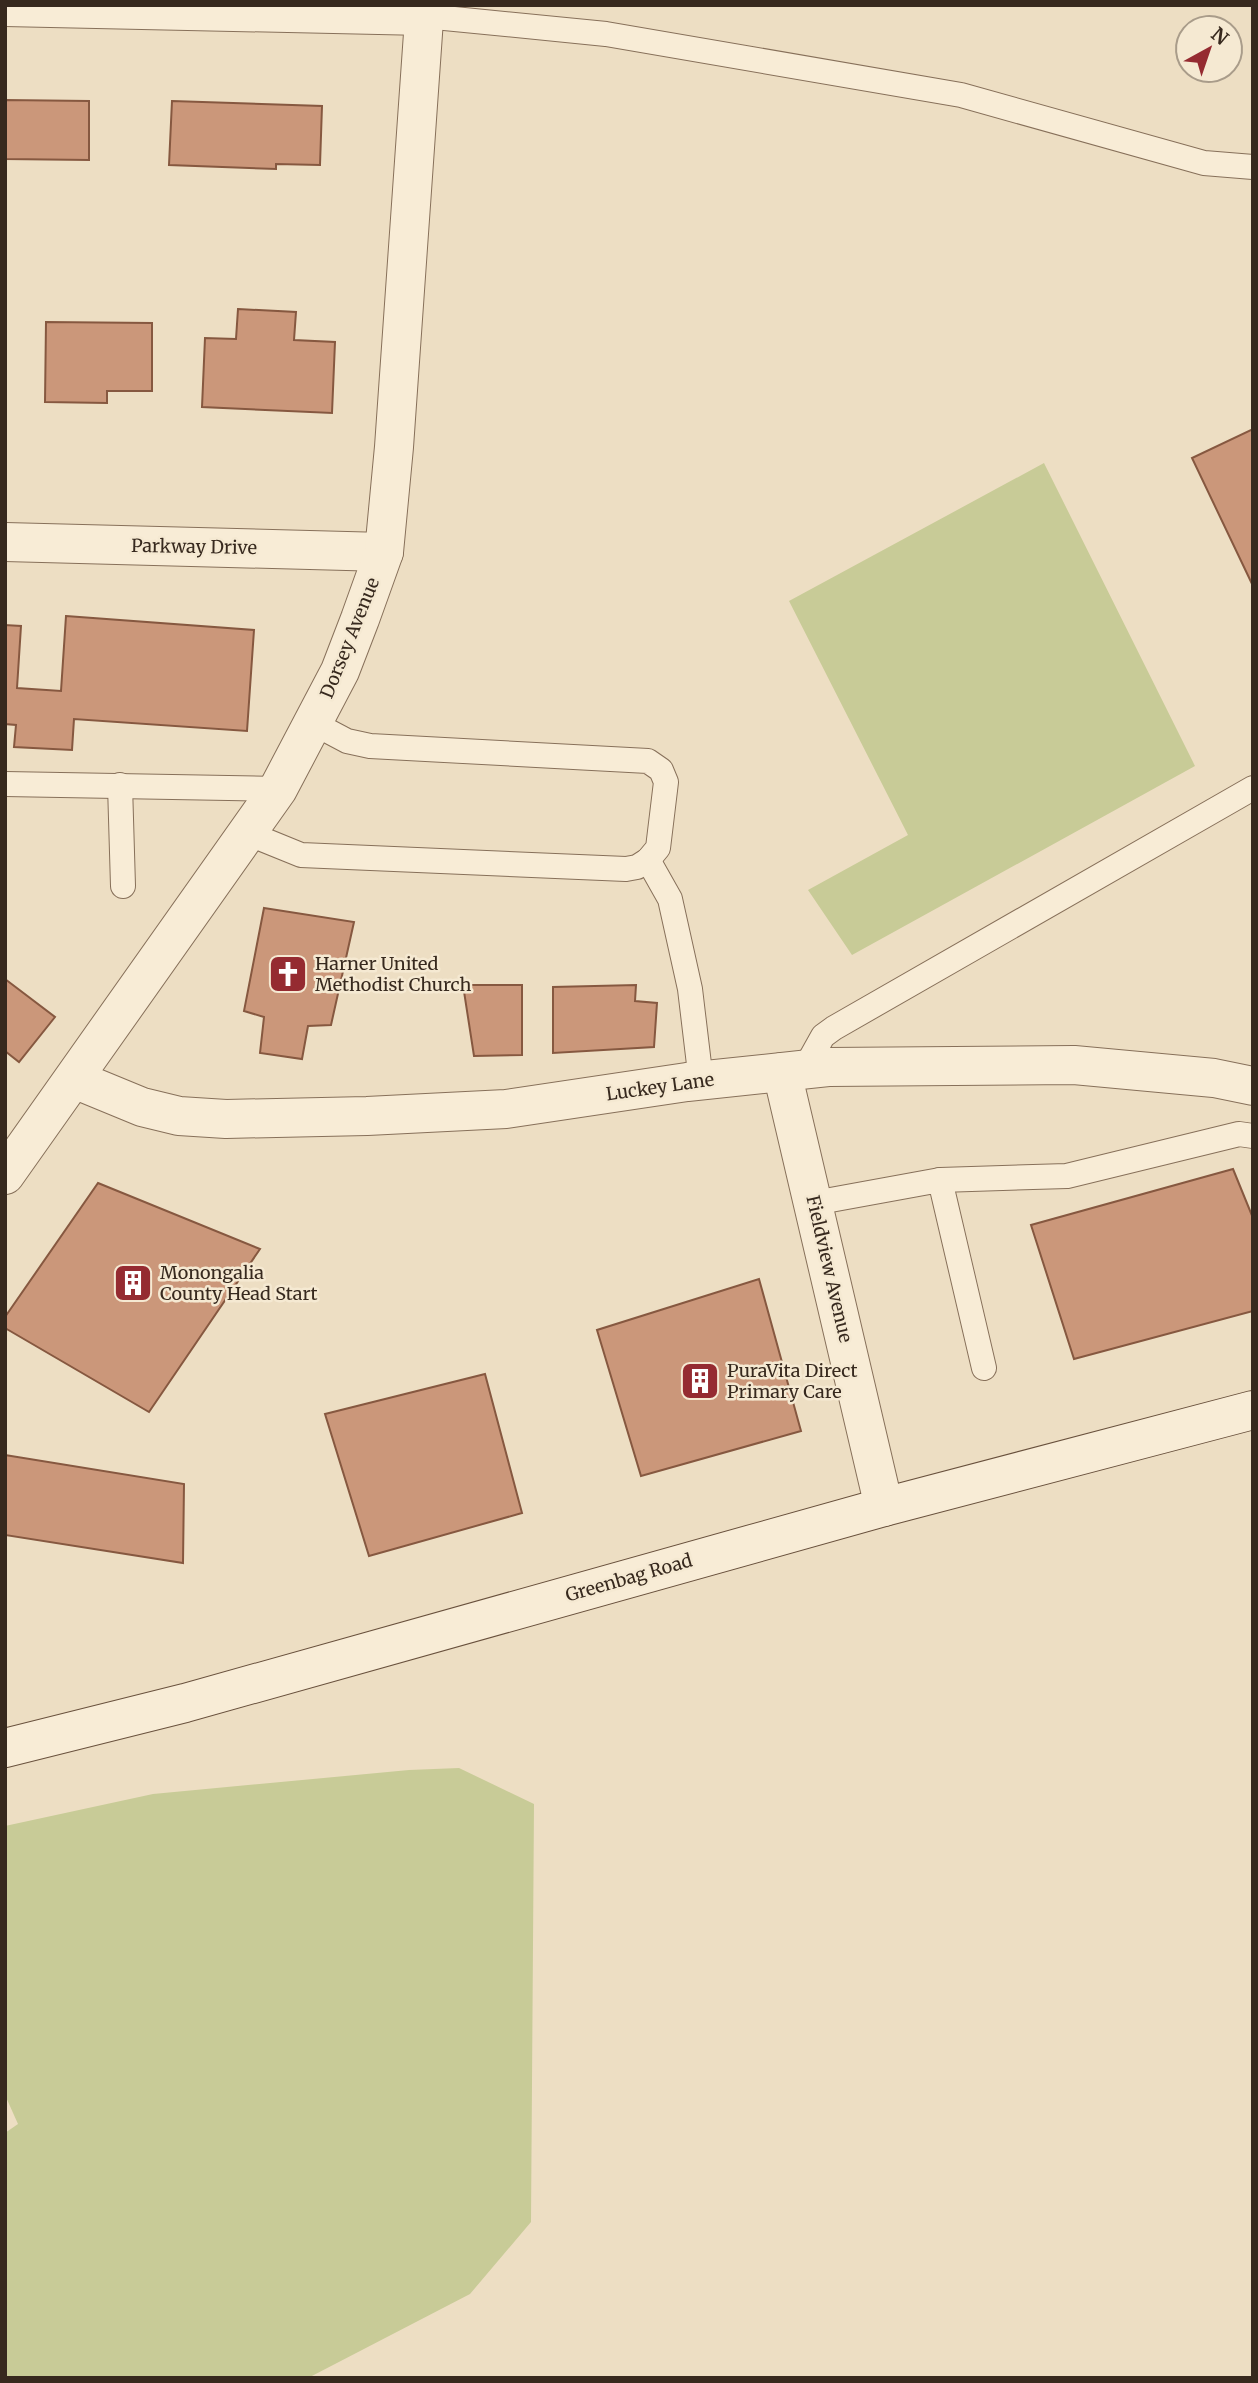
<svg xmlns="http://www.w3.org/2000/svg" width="1258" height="2383" viewBox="0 0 1258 2383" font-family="Merriweather,serif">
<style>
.green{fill:#c8cb97}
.building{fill:#cb977a;stroke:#865840;stroke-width:2}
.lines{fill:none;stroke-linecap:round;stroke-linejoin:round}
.service-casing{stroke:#87705a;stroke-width:26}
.minor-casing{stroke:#87705a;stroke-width:40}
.tertiary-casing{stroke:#87705a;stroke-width:40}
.secondary-casing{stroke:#69513d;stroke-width:40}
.service{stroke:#f8ecd6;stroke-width:24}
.minor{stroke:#f8ecd6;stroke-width:38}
.tertiary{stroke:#f8ecd6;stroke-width:38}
.secondary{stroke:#f8ecd6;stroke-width:38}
.labels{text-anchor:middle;stroke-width:5;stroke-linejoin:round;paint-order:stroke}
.street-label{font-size:18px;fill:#37291e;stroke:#f5e9d2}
.poi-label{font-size:18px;fill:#37291e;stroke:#f5e9d2;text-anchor:start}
</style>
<rect width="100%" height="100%" fill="#eddec3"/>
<g class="green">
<path d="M1044,463L1195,766L852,955L808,890L908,835L789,601Z"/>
<path d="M459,1768L534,1804L531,2222L470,2294L308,2378H5V2133L18,2124L5,2095V1826L153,1794L409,1770Z"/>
</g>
<g class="building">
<path d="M5,100L89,101V160L5,159Z"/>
<path d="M172,101L322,106L320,165L276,164V169L169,165Z"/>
<path d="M238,309L296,312L294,340L335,342L332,413L202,407L205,338L236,339Z"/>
<path d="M46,322L152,323V391H107V403L45,402Z"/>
<path d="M1253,429V586L1192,458Z"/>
<path d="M66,616L254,630L247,731L74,719L72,750L14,747L16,725L5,724V625L21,626L17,688L61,691Z"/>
<path d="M264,908L354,922L331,1025L308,1026L302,1059L260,1053L264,1017L244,1011Z"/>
<path d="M5,979L55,1017L19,1062L5,1051Z"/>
<path d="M463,985H522V1055L474,1056Z"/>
<path d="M636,985L635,1001L657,1003L654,1047L553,1053V987Z"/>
<path d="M1233,1169L1253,1218V1311L1074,1359L1031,1225Z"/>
<path d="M98,1183L260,1249L149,1412L5,1328V1317Z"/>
<path d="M759,1279L801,1431L641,1476L597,1330Z"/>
<path d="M485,1374L522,1513L369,1556L325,1414Z"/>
<path d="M5,1455L184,1484L183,1563L5,1535Z"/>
</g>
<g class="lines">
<g class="service-casing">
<g id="service">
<path d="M424,16L606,34L961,95L1204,163L1253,167"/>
<path d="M5,784L278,789"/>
<path d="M120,785L123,886"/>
<path d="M247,833L301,855L626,869L637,867L648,860L658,848L666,782L661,770L648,761L370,746L347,741L313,723"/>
<path d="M648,860L670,899L690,989L701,1081"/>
<path d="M804,1070L823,1036L834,1028L1253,788"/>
<path d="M940,1180L1067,1176L1239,1134L1253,1136"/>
<path d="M814,1203L940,1180L984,1368"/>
</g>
</g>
<g class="minor-casing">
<g id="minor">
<path d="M5,7L424,16"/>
<path d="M5,542L384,552"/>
<path d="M782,1072L884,1507"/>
<path d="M74,1079L142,1107L179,1116L226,1119L367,1116L506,1109L687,1082L828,1067L1074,1065L1214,1078L1253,1086"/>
</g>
</g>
<g class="tertiary-casing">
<path id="tertiary" d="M5,1175L278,789L340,671L360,619L384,552L394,447L425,5"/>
</g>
<g class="secondary-casing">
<path id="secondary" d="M5,1748L185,1703L884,1507L1253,1410"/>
</g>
<use href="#service" class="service"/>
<use href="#minor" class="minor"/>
<use href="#tertiary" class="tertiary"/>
<use href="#secondary" class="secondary"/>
</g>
<defs>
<g id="church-square" transform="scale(2.0125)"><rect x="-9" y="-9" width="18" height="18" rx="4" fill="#952b31" stroke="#f5e9d2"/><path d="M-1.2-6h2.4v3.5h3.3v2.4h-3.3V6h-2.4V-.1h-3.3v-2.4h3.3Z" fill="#fff"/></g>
<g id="building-square" transform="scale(2.0125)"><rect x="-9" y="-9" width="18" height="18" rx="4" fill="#952b31" stroke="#f5e9d2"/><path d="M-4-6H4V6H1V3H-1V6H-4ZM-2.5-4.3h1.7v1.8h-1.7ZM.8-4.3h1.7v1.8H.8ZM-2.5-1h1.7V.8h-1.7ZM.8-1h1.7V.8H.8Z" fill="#fff"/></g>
</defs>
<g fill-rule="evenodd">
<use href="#church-square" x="288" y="974"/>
<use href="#building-square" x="133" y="1283"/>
<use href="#building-square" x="700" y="1381"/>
</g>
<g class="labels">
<g class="street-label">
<text transform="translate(194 547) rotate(1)" y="6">Parkway Drive</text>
<text transform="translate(350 638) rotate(-68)" y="6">Dorsey Avenue</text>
<text transform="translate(660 1087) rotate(-8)" y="6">Luckey Lane</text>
<text transform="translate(829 1269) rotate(77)" y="6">Fieldview Avenue</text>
<text transform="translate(629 1578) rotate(-16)" y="6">Greenbag Road</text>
</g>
<g class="poi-label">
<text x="315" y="970">Harner United<tspan x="315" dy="21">Methodist Church</tspan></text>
<text x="160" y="1279">Monongalia<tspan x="160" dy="21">County Head Start</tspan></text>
<text x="727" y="1377">PuraVita Direct<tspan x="727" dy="21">Primary Care</tspan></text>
</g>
</g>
<rect width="1258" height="2383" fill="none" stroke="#37291e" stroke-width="14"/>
<g transform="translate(1209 49) rotate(40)"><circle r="33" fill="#f5e9d2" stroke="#a99c8a" stroke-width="2"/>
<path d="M0-5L12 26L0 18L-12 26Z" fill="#952b31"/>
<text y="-10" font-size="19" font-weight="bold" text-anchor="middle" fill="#37291e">N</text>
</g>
</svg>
